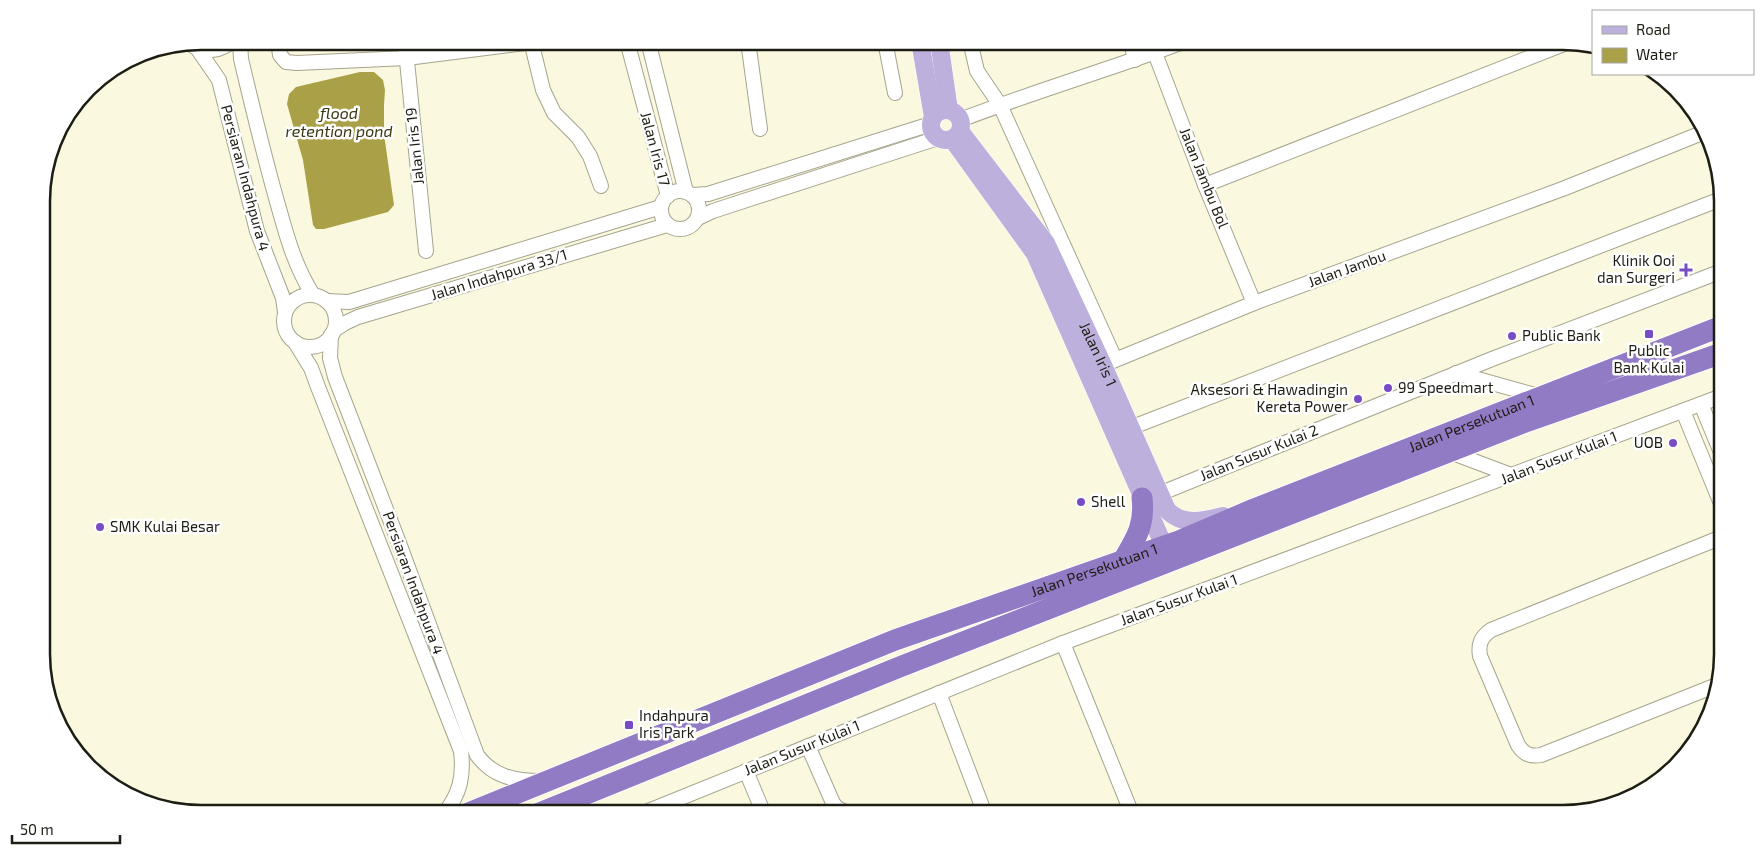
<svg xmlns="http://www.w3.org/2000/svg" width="1764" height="855" viewBox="0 0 1764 855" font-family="'Exo 2',sans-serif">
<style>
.water{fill:#aaa047}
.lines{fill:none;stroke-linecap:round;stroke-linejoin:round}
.minor-casing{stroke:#a6a48d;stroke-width:16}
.major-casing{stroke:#fff;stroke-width:19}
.highway-casing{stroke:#fff;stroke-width:23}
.minor{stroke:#fff;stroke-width:14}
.major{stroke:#bdb0dc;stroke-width:18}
.highway{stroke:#917bc5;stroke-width:21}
.poi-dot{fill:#784cc5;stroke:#fff;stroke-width:2}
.labels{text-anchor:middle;stroke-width:5;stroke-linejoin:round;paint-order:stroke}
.street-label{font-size:15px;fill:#1e1d14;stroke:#fff}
.poi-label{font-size:15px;fill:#1e1d14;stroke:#fff;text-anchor:start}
.water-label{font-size:16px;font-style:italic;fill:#3c3811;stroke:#fff}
.rim{fill:none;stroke:#1e1d14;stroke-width:2.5}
</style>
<rect width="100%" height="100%" fill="#faf8de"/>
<path class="water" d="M360,72H374L383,80L385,90L384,105V134L394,205L388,212L324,229H316L313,225L303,160L287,104L289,94L296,87Z"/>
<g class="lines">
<g class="minor-casing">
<g id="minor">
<path d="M240,41L241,59C252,105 263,152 276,198C286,233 293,263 313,295"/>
<path d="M278,41L280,55L286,62L297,63L407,58L541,41"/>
<path d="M405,41L426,251"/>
<path d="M531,41L543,90L554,113L578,137L590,156L601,186"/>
<path d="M627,41L668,196"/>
<path d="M648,41L686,192"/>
<path d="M748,41L760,129"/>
<path d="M885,41L895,93"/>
<path d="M970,41L977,71L1000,105L1115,359"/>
<path d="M1131,41L1135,60"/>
<path d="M193,46C206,53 221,51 232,41"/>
<path d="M197,48L219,80L257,231L283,298L285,312"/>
<path d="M1155,53L1205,185L1254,303"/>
<path d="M960,120C1035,91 1111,69 1186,41"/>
<path d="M1205,185L1569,42"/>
<circle cx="680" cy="210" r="19"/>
<path d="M692,195L708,194L931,124"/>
<path d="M698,218L713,211L938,138"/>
<circle cx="310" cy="321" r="26"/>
<path d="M327,301L349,302L661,207"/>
<path d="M334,330L345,323L358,317L667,225"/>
<path d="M331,335L330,358L335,377L399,543L477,755C493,777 515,781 541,781"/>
<path d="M295,342L311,368L318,387L461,751C464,776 460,794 444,814"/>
<path d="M1103,365L1254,303L1565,188L1702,133"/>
<path d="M1456,373L1542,397"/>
<path d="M1701,404L1722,455"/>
<path d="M1683,411L1722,506"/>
<path d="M1130,428L1721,199"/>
<path d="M1450,452L1511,475"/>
<path d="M1159,494L1492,359L1722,271"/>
<path d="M1063,643L1132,814"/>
<path d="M1717,685L1541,755C1530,757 1524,754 1518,745L1480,656C1478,644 1481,637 1491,630L1722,537"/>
<path d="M939,693L985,814"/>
<path d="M808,746L833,803L837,808L849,814"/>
<path d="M746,771L764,814"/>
<path d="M641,814L1063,643L1722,396"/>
</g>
</g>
<g class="major-casing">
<g id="major">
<path d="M920,41L933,117"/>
<path d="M939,41L949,110"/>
<circle cx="946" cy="125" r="15"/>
<path id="s1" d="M960,131L1046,243L1103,365L1167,510C1182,526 1203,521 1223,516"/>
<path d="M952,139L1035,254L1164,546"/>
</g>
</g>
<g class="highway-casing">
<g id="highway">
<path d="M1124,559C1137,537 1145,524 1142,498"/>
<path id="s2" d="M466,814L895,640L1179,541L1254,509L1722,326"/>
<path d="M537,814L902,666L1528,421L1722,353"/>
</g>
</g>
<use href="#minor" class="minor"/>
<use href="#major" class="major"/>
<use href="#highway" class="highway"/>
</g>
<g class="poi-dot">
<path d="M1683.5 262.5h5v5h5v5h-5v5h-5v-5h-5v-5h5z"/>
<rect x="1644" y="329" width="10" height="10" rx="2.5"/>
<circle cx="1512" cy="336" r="5"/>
<circle cx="1388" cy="388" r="5"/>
<circle cx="1358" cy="399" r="5"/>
<circle cx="1673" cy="443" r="5"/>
<circle cx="1081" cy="502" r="5"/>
<circle cx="100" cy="527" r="5"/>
<rect x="624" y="720" width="10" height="10" rx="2.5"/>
</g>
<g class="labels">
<g class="street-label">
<text transform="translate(415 146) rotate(-96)" y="5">Jalan Iris 19</text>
<text transform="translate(655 149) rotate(75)" y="5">Jalan Iris 17</text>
<text transform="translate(245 178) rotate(75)" y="5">Persiaran Indahpura 4</text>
<text transform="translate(1204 178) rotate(68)" y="5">Jalan Jambu Bol</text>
<text transform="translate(1347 269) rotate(-20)" y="5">Jalan Jambu</text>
<text transform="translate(499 275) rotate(-17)" y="5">Jalan Indahpura 33/1</text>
<text dy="5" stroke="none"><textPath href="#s1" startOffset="264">Jalan Iris 1</textPath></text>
<text dy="5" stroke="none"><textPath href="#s2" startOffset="1079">Jalan Persekutuan 1</textPath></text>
<text transform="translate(1259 453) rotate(-22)" y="5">Jalan Susur Kulai 2</text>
<text transform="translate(1559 458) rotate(-21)" y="5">Jalan Susur Kulai 1</text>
<text dy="5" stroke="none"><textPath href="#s2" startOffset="674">Jalan Persekutuan 1</textPath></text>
<text transform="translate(413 583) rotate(70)" y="5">Persiaran Indahpura 4</text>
<text transform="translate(1179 600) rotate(-20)" y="5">Jalan Susur Kulai 1</text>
<text transform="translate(802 748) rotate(-22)" y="5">Jalan Susur Kulai 1</text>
</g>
<g class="poi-label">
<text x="1675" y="266" text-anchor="end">Klinik Ooi<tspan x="1675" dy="17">dan Surgeri</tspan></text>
<text x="1522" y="341">Public Bank</text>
<text x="1649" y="356" text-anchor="middle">Public<tspan x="1649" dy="17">Bank Kulai</tspan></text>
<text x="1398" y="393">99 Speedmart</text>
<text x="1348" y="395" text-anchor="end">Aksesori &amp; Hawadingin<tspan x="1348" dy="17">Kereta Power</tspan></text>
<text x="1663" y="448" text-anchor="end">UOB</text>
<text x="1091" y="507">Shell</text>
<text x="110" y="532">SMK Kulai Besar</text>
<text x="639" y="721">Indahpura<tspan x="639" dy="17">Iris Park</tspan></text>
</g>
<g class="water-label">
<text x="339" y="119">flood<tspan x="339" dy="18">retention pond</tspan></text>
</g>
</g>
<path d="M0 0H1764V855H0ZM201 50H1563A151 151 0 0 1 1714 201V654A151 151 0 0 1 1563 805H201A151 151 0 0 1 50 654V201A151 151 0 0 1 201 50Z" fill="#fff" fill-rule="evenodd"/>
<path class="rim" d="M201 50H1563A151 151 0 0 1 1714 201V654A151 151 0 0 1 1563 805H201A151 151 0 0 1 50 654V201A151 151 0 0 1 201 50Z"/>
<rect x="1592" y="10" width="162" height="65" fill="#ffffff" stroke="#a5a5a1"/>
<rect x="1602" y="26" width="25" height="8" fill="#bdb0dc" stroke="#a5a5a1"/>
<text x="1636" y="35" font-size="15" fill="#1e1d14">Road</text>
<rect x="1602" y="48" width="25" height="15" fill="#aaa047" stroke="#a5a5a1"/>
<text x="1636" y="60" font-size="15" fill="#1e1d14">Water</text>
<path d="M12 835v8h108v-8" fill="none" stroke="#1e1d14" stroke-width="2.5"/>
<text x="20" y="835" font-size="15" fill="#1e1d14" stroke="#ffffff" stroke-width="4" paint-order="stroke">50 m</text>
</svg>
